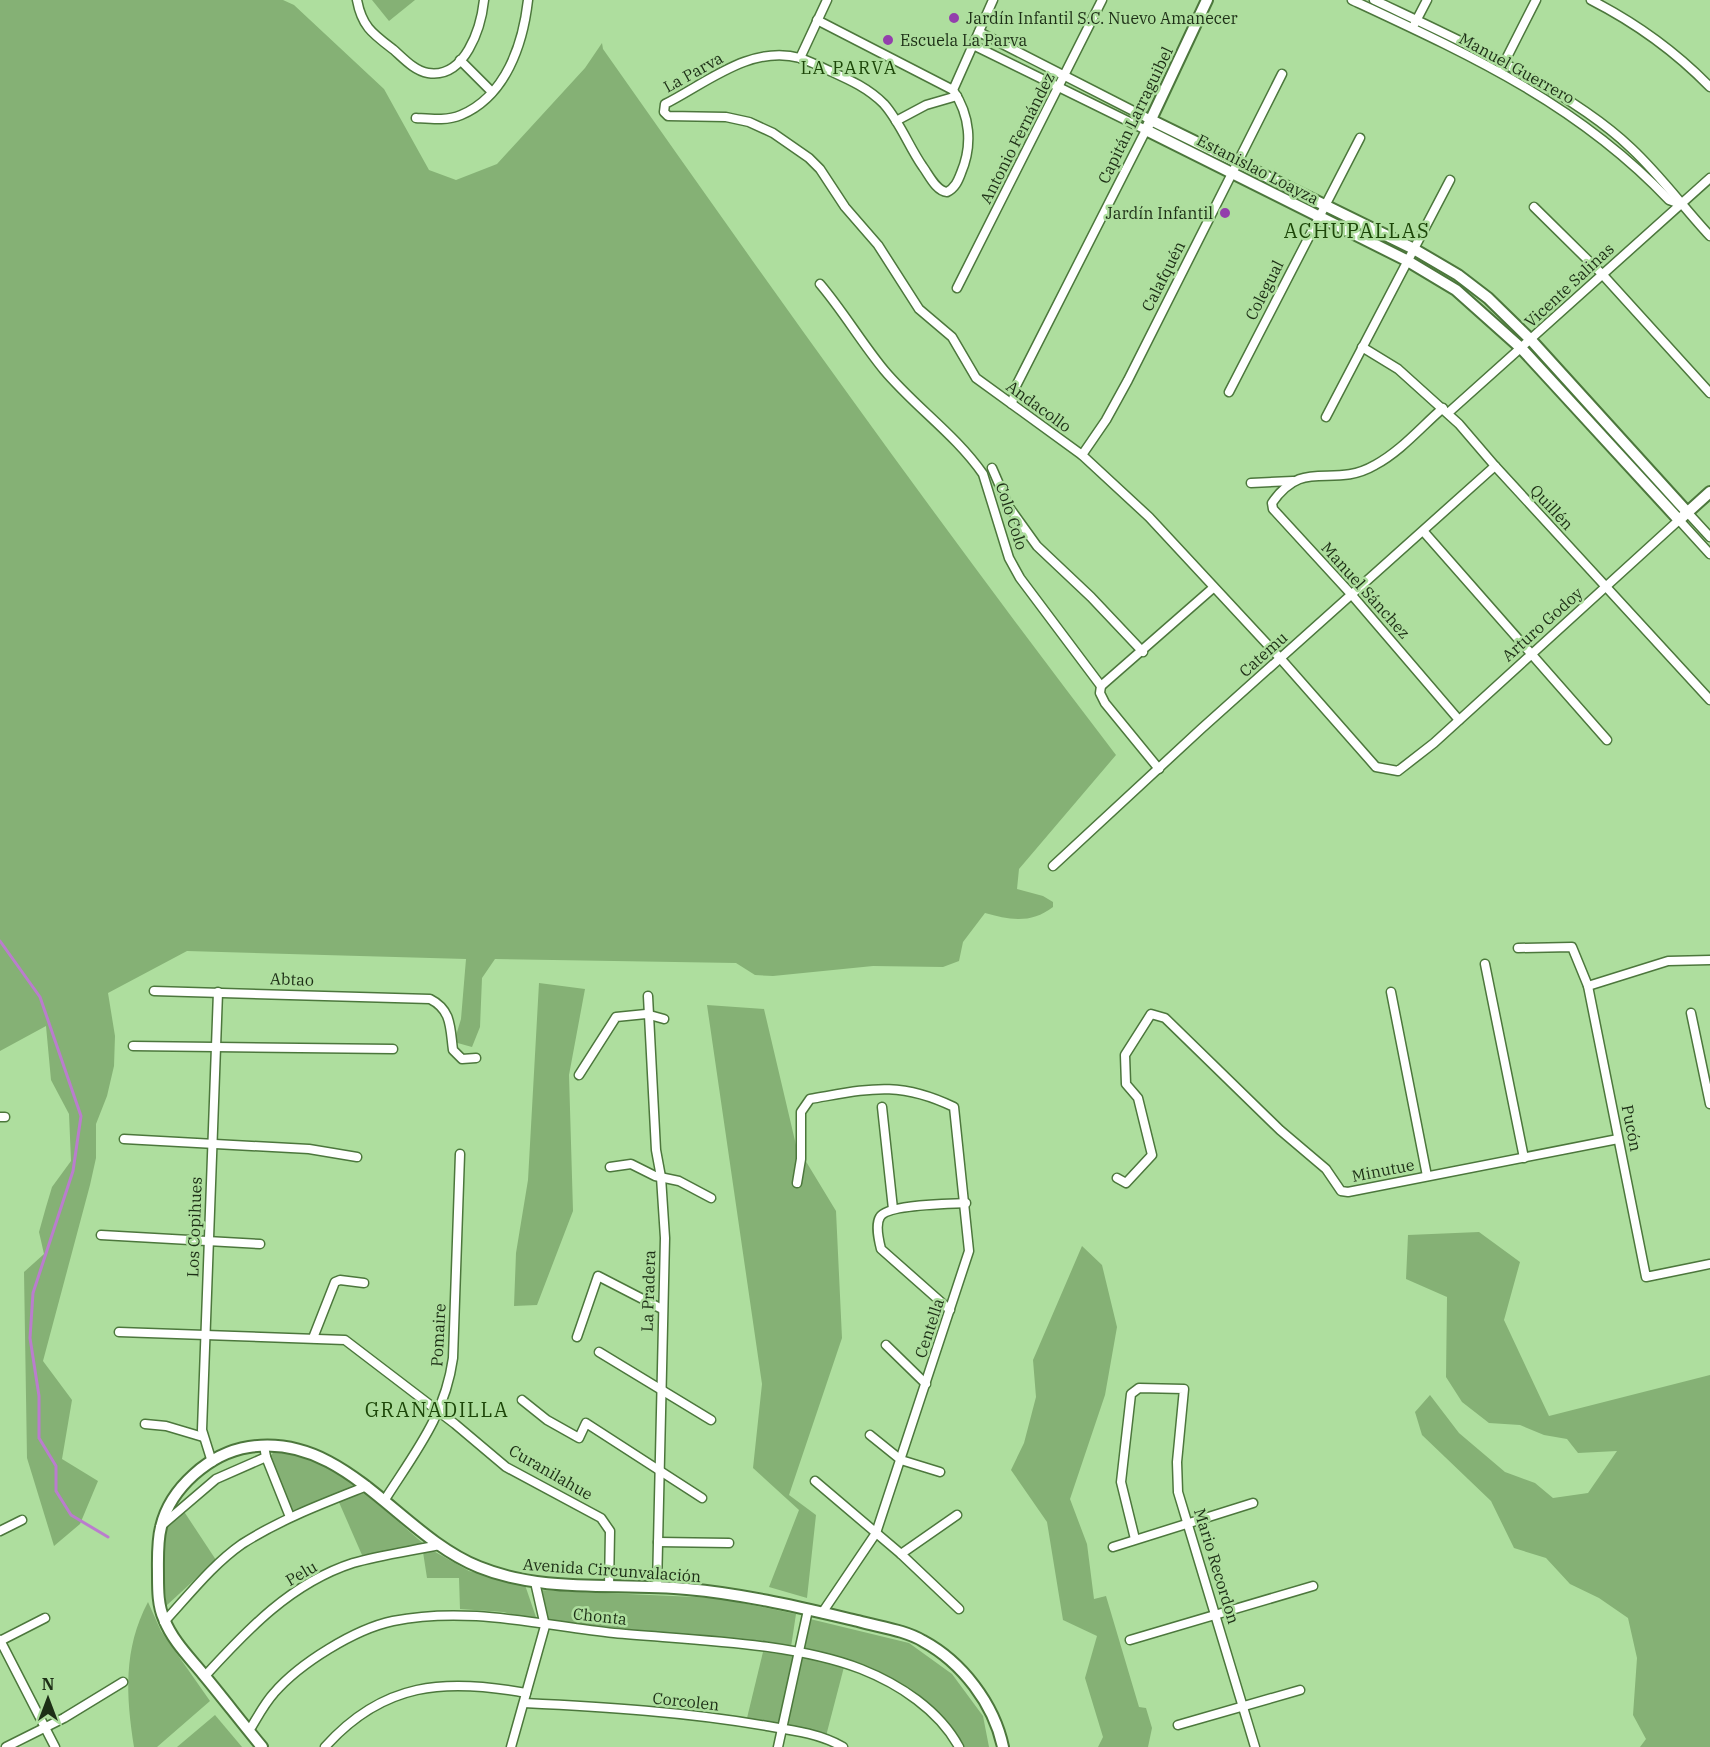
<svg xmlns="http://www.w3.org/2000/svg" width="1710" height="1747" viewBox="0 0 1710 1747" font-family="'IBM Plex Serif',serif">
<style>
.green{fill:#85b175}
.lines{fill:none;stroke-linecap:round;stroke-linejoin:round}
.stream{stroke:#ba7dcd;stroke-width:3}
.minor-casing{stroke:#4c773c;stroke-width:11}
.tertiary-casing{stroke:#4c773c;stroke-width:14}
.minor{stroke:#fff;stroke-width:8}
.tertiary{stroke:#fff;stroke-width:10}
.poi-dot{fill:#933fac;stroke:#aede9e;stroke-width:2}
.labels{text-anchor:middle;stroke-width:5;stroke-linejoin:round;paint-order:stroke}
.poi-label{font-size:16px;fill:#1d2f16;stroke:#aede9e;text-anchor:start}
.street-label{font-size:16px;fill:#1d2f16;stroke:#aede9e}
.neighbourhood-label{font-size:18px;letter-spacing:1.5px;fill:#1c4608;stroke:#aede9e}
.quarter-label{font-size:20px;letter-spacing:1.5px;fill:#1c4608;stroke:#aede9e}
</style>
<rect width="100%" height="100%" fill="#aede9e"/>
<g class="green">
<path d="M0,0H283L294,5L384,89L429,170L456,180L497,164L585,68L602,43L603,49C770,287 939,524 1116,755L1019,869L1017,889L1043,896L1053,902V907C1031,924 1010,920 985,913L963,942L959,961L943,967L873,966L773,976L755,975L736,963L495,959L482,978L480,1027L472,1047L454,1042L461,1019L466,959L187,951L108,993L115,1036L114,1066L107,1096L96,1124V1158L90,1185L43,1361L72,1400L62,1459L98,1481L80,1524L54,1546L27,1458L24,1272L44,1254L39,1232L46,1207L52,1187L71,1161L69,1114L51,1080L46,1026L0,1051Z"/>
<path d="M372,0H415L389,21Z"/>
<path d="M539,983L585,989L569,1075L573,1211L537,1305L514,1306L516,1253L528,1180Z"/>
<path d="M707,1005L764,1009L796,1145L836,1211L842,1338L789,1495L816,1515L807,1598L769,1587L799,1510L753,1468L762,1384Z"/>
<path d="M1479,1232L1520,1262L1504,1320L1549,1416L1710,1375V1747H1640L1646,1739L1633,1715L1637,1658L1628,1618L1599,1598L1570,1584L1546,1558L1514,1548L1491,1501L1422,1435L1415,1412L1430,1395L1459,1433L1505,1472L1535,1483L1553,1498L1588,1493L1617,1451L1578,1453L1567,1439L1544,1435L1520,1425L1489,1423L1462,1402L1446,1377L1447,1297L1406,1279L1408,1235Z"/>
<path d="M1082,1246L1102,1265L1117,1327L1105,1395L1070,1499L1087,1544L1094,1599L1106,1596L1139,1707L1146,1708L1152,1728L1148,1747H1098L1103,1737L1085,1678L1097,1636L1063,1620L1047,1522L1011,1470L1024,1443L1036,1397L1033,1360Z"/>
<path d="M274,1452C309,1455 331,1467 359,1487L293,1513L269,1457Z"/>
<path d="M363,1491L425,1545L362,1555L338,1500Z"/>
<path d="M183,1510L216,1560L166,1606L163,1558L166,1524Z"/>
<path d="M430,1549L469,1571L525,1585L537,1620L503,1612L460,1609L459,1578H427L423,1552Z"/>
<path d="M537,1590L718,1598L796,1614L791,1647L545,1620Z"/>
<path d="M148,1602L161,1631L210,1701L157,1747H134C126,1696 123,1649 148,1602Z"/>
<path d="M810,1619L909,1643L952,1674L983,1716L989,1747H960L920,1699L863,1667L810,1652L803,1646Z"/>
<path d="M763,1652L795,1656L779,1726L747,1718Z"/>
<path d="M807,1657L844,1667L826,1736L787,1726L801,1659Z"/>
<path d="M215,1715L242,1747H177Z"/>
</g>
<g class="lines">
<path class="stream" d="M0,941L40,997L81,1116L73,1171L33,1293L30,1338L39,1396V1438L56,1466V1491L71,1515L108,1537"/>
<g class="minor-casing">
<g id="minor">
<path d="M357,0C362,27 373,34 394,50C404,59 415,71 428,73C465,79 481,28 484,0"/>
<path d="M993,0L953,90C970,115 973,145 961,173C958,181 955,188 947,192C936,191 929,175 923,167C909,147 900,122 884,104C868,88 850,80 830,71C820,67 810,61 800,58C751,44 705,84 665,104L664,112L668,116L726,117L749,122L773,133L809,158L820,169L845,207L878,245L919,309L952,337L976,378L1082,455L1149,517L1280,658L1376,767L1398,771L1434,743L1679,520L1710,554"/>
<path d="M1352,0C1470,55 1578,104 1669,200L1680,204"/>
<path d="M1374,0C1454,38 1568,88 1631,148C1661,176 1683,207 1710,236"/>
<path d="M1591,0C1634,22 1676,52 1710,87"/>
<path d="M817,20L953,90"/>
<path d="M1414,25L1427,0"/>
<path d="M979,32L1151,120"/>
<path d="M973,45L1146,130L1016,386L1012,404"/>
<path d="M800,58L827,0"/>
<path d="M460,60L492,92"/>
<path d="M1501,69L1536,0"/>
<path d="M416,118C431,119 447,121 461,115C506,96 523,44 528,0"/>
<path d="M896,121L926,105L957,96"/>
<path d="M1534,207L1602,274L1710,393"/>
<path d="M820,284C843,311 861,342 884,370C915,407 955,434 983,474L1009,558L1020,578L1101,686L1100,693L1105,703L1159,769"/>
<path d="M957,288L1102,0"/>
<path d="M1362,347L1398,369L1459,424L1495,466L1710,700"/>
<path d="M1229,392L1360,138"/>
<path d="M1443,408C1421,427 1401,451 1375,465C1332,490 1304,456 1272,503L1273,509L1351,594L1459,720"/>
<path d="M1448,413L1710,178"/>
<path d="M1326,417L1450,180"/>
<path d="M1082,455L1106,420L1128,380L1282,74"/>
<path d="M992,468L1009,507L1037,546L1091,597L1143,652"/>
<path d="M1251,483L1293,481"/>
<path d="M1688,513L1710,537"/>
<path d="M1424,532L1607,740"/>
<path d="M1101,686L1213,588"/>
<path d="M1053,866L1201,729L1495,466"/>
<path d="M1518,948L1572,947L1588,986L1646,1277L1710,1264"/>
<path d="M1485,964L1524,1158"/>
<path d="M1588,986L1668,961L1710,960"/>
<path d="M154,991L430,999C452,1010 450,1028 453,1050L462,1059L476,1058"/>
<path d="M1391,992L1427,1176"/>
<path d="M648,996L656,1150L661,1177L665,1238L657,1587"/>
<path d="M1691,1013L1710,1104"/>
<path d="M133,1046L393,1049"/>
<path d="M579,1075L616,1017L646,1014L664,1019"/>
<path d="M882,1107L893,1209"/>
<path d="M0,1117H5"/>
<path d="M124,1139L309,1149L357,1157"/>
<path d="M610,1167L631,1164L655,1176L679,1181L711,1198"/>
<path d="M1117,1178L1126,1183L1152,1155L1138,1098L1126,1084L1125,1055L1151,1014L1165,1018L1280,1130L1326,1169L1341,1191L1348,1192L1618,1139"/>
<path d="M797,1183L801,1159V1112L810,1099C869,1089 898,1080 954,1107L969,1251L876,1533L822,1613"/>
<path d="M101,1235L260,1244"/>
<path d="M950,1310L881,1249C879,1241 875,1225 880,1217C887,1204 951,1204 966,1203"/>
<path d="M119,1332L345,1340L455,1424L506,1467L601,1518L610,1531L609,1587"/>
<path d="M577,1337L598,1276L662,1309"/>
<path d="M313,1338L335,1282L340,1280L364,1283"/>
<path d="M886,1345L926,1384"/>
<path d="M599,1352L711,1420"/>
<path d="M522,1400L547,1420L579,1438L586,1423L702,1498"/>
<path d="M145,1424L166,1426L203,1437"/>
<path d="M870,1435L901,1460L940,1472"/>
<path d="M266,1457L290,1517"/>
<path d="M212,1462L202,1430L218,992"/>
<path d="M815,1481L901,1554L959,1609"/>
<path d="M384,1501C415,1452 445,1416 453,1358L460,1154"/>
<path d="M161,1526L216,1479L266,1457L264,1446"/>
<path d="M0,1531L22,1520"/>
<path d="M1135,1539L1121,1482L1131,1394L1139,1388L1184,1389L1177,1462L1178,1492L1255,1747"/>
<path d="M658,1542L729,1543"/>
<path d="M1113,1547L1253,1503"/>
<path d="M901,1554L957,1515"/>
<path d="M164,1622C189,1595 212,1565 242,1544C281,1519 324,1503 367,1486"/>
<path d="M0,1640L55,1747"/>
<path d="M1130,1640L1313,1586"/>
<path d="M0,1641L45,1618"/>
<path d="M205,1676C247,1630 291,1583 353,1563C381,1555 411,1551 439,1545"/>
<path d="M524,1703C605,1707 687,1712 767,1726C792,1730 821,1734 843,1747"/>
<path d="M1178,1725L1300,1690"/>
<path d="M249,1731C257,1718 264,1704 274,1693C300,1663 355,1629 393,1621C468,1606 540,1625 614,1633C689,1640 792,1642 861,1669C899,1684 939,1710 959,1747"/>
<path d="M6,1747L64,1718L123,1682"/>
<path d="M325,1747C383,1682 445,1678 526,1693"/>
<path d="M511,1747L545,1626L535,1582"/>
<path d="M778,1747L808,1610"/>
</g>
</g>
<g class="tertiary-casing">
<g id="tertiary">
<path d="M1207,0L1146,130L1406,260L1456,290L1521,348L1679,520L1710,492"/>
<path d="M1151,120L1412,248L1458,275L1488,298L1531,340L1688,513"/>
<path d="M262,1747C242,1723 223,1698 203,1674C189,1657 172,1640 164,1619C158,1606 158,1590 158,1576C158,1560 157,1542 161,1527C170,1488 210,1453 249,1447C345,1432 399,1535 479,1567C545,1594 618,1582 687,1589C745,1594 802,1608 858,1621C879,1627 905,1630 923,1641C962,1662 994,1704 1003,1747"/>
</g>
</g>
<use href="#minor" class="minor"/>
<use href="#tertiary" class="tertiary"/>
</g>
<g class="poi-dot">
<circle cx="954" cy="18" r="6"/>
<circle cx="888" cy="40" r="6"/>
<circle cx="1225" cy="213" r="6"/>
</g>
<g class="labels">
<g class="poi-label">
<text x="966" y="24">Jardín Infantil S.C. Nuevo Amanecer</text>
<text x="900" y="46">Escuela La Parva</text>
<text x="1213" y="219" text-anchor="end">Jardín Infantil</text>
</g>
<g class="street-label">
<text transform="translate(1517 68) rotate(29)" y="6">Manuel Guerrero</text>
<text transform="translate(693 72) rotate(-29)" y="6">La Parva</text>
<text transform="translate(1135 115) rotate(-64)" y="6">Capitán Larraguibel</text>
<text transform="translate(1017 138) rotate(-63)" y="6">Antonio Fernández</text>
<text transform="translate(1258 169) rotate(27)" y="6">Estanislao Loayza</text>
<text transform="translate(1163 276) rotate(-63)" y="6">Calafquén</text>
<text transform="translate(1569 285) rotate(-43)" y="6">Vicente Salinas</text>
<text transform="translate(1264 290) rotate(-63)" y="6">Colegual</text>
<text transform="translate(1039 406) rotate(36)" y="6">Andacollo</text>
<text transform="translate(1552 507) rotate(47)" y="6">Quillén</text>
<text transform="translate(1012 516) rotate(72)" y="6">Colo Colo</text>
<text transform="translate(1366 590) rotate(48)" y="6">Manuel Sánchez</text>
<text transform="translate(1542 624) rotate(-42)" y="6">Arturo Godoy</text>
<text transform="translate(1263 654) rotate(-42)" y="6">Catemu</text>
<text transform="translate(292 979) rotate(2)" y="6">Abtao</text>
<text transform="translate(1632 1128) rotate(79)" y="6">Pucón</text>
<text transform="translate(1383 1170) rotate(-11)" y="6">Minutue</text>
<text transform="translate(194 1227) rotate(-88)" y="6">Los Copihues</text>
<text transform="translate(648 1291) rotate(-88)" y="6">La Pradera</text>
<text transform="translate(929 1328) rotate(-72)" y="6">Centella</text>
<text transform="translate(438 1335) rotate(-87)" y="6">Pomaire</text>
<text transform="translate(551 1472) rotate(30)" y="6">Curanilahue</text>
<text transform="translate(1217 1566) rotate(73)" y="6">Mario Recordon</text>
<text transform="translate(612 1570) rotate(4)" y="6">Avenida Circunvalación</text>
<text transform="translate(301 1573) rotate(-30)" y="6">Pelu</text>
<text transform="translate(600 1616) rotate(6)" y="6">Chonta</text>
<text transform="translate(686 1701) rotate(6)" y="6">Corcolen</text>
</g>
<g class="neighbourhood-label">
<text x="849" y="74">LA PARVA</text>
</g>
<g class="quarter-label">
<text x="1357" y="238">ACHUPALLAS</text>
<text x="437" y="1417">GRANADILLA</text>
</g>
</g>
<g transform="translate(48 1699)" stroke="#aede9e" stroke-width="4.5" paint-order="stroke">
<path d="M0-4.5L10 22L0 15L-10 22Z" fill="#1d2f16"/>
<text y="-9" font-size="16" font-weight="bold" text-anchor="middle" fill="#1d2f16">N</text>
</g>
</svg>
